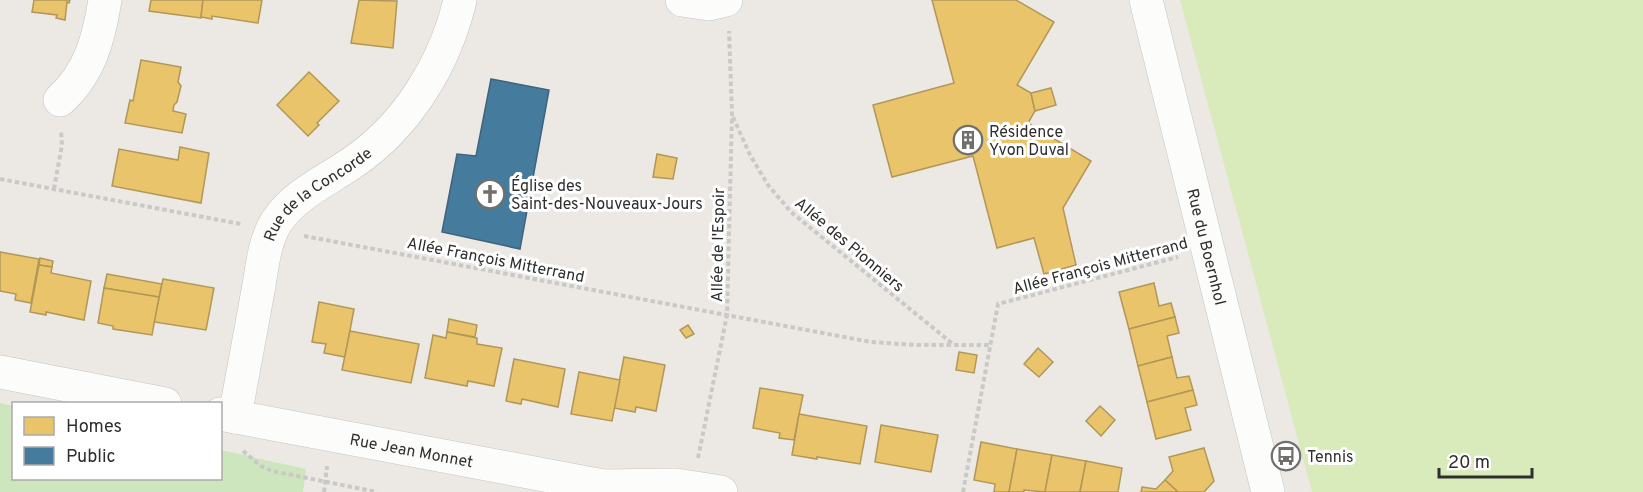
<svg xmlns="http://www.w3.org/2000/svg" width="1643" height="492" viewBox="0 0 1643 492" font-family="Overpass,sans-serif">
<style>
.green{fill:#cee6be}
.pitch{fill:#d9eabb}
.homes{fill:#e9c46a;stroke:#b19758;stroke-width:1.5}
.public{fill:#457b9d;stroke:#3e647c;stroke-width:1.5}
.lines{fill:none;stroke-linecap:round;stroke-linejoin:round}
.minor-casing{stroke:#c5c4c5;stroke-width:34}
.path{stroke:#c9c9c8;stroke-width:4;stroke-dasharray:4.5 3;stroke-linecap:butt}
.minor{stroke:#fcfcfb;stroke-width:33}
.labels{text-anchor:middle;stroke-width:6;stroke-linejoin:round;paint-order:stroke}
.poi-label{font-size:16px;fill:#2e2e2e;stroke:#fff;text-anchor:start}
.street-label{font-size:16px;fill:#2e2e2e;stroke:#fff}
</style>
<rect width="100%" height="100%" fill="#ece8e4"/>
<path class="green" d="M0,403L13,406L14,478H220L221,450L306,469L303,492H0Z"/>
<path class="pitch" d="M1180,0H1643V492H1312Z"/>
<g class="homes">
<path d="M34,0H70L69,3L67,2L65,20L56,18L57,15L32,12Z"/>
<path d="M151,0H203L201,18L149,11Z"/>
<path d="M203,0H262L258,23L212,16V19L201,17Z"/>
<path d="M359,0L397,1L393,48L351,43Z"/>
<path d="M932,0H1016L1054,22L1017,85L1031,93L1035,111L1028,123L1091,161L1063,208L1076,265L1044,274L1034,238L997,248L973,156L892,177L873,105L954,83Z"/>
<path d="M141,60L181,67L178,82L181,86L177,102L174,105L173,111L186,114L182,133L125,123L130,100L133,101Z"/>
<path d="M309,72L339,101L317,123L319,125L308,136L277,105Z"/>
<path d="M1051,88L1056,105L1035,111L1031,93Z"/>
<path d="M180,147L209,153L201,203L112,186L119,149L178,160Z"/>
<path d="M657,154L677,158L673,179L653,177Z"/>
<path d="M0,252L39,259L31,303L15,300L16,294L0,291Z"/>
<path d="M40,258L53,261L52,267L39,265Z"/>
<path d="M39,265L52,267L51,273L91,281L84,320L46,312V315L30,312Z"/>
<path d="M107,274L162,284L159,297L104,288Z"/>
<path d="M163,279L214,288L206,330L154,322Z"/>
<path d="M1154,283L1159,306L1171,303L1175,317L1129,329L1119,292Z"/>
<path d="M104,288L159,297L152,335L113,329V326L98,323Z"/>
<path d="M319,302L354,309L345,357L324,353L326,344L312,342Z"/>
<path d="M1175,317L1179,333L1167,336L1172,357L1138,366L1129,329Z"/>
<path d="M449,319L477,325L475,337L447,332Z"/>
<path d="M688,325L694,334L686,338L680,330Z"/>
<path d="M350,331L419,344L411,383L342,370Z"/>
<path d="M447,332L477,338V344L502,348L494,386L468,381L467,386L425,378L433,335L446,338Z"/>
<path d="M1038,348L1053,362L1039,377L1024,364Z"/>
<path d="M959,352L977,355L974,373L956,370Z"/>
<path d="M624,357L665,365L656,411L636,407L635,412L614,408Z"/>
<path d="M1172,357L1177,378L1189,376L1193,390L1147,402L1138,366Z"/>
<path d="M514,359L565,369L558,407L522,399L521,404L506,401Z"/>
<path d="M579,372L620,380L612,421L571,414Z"/>
<path d="M760,388L803,395L794,440L779,438L780,433L753,428Z"/>
<path d="M1193,390L1197,405L1185,408L1191,430L1156,439L1147,402Z"/>
<path d="M1100,406L1115,420L1101,436L1086,421Z"/>
<path d="M799,414L867,426L860,464L817,457V459L792,455Z"/>
<path d="M881,425L938,435L931,472L875,462Z"/>
<path d="M981,442L1017,449L1009,492H994L995,484L974,480Z"/>
<path d="M1204,448L1214,481L1204,492H1178L1165,480L1173,471L1169,457Z"/>
<path d="M1017,449L1052,455L1045,492L1024,490V492H1009Z"/>
<path d="M1052,455L1086,461L1080,492H1045Z"/>
<path d="M1086,461L1122,468L1118,492H1080Z"/>
<path d="M1165,480L1178,492H1141L1142,487L1156,489Z"/>
</g>
<path class="public" d="M491,79L549,90L520,249L442,232L457,154L476,156Z"/>
<g class="lines">
<g class="minor-casing">
<g id="minor">
<path d="M682,0L709,4L726,0"/>
<path id="s1" d="M1146,0L1268,492"/>
<path d="M60,100C90,73 99,38 105,0"/>
<path d="M0,372L165,404"/>
<path id="s2" d="M220,414L603,486L623,492"/>
<path id="s3" d="M235,417C242,376 250,336 257,296C262,272 263,242 277,221C295,194 326,181 352,163C407,126 445,64 460,0"/>
<path d="M603,486L676,485L721,492"/>
</g>
</g>
<g class="path">
<path d="M733,117L750,155L768,185L791,212L954,345"/>
<path d="M0,179L241,224"/>
<path d="M54,189L62,145L61,131"/>
<path d="M304,236L871,342L915,345H990"/>
<path d="M243,451L261,466L272,471L377,492"/>
<path d="M698,458L727,315L732,114L729,31"/>
<path d="M324,492L327,466"/>
<path d="M963,492L998,304L1178,257"/>
</g>
<use href="#minor" class="minor"/>
</g>
<defs>
<g id="building-ring" transform="scale(1.5)"><circle r="9.5" fill="#fff" stroke="#706f6e" stroke-width="1.5"/><path d="M-4-6H4V6H1V3H-1V6H-4ZM-2.5-4.3h1.7v1.8h-1.7ZM.8-4.3h1.7v1.8H.8ZM-2.5-1h1.7V.8h-1.7ZM.8-1h1.7V.8H.8Z" fill="#706f6e"/></g>
<g id="church-ring" transform="scale(1.5)"><circle r="9.5" fill="#fff" stroke="#706f6e" stroke-width="1.5"/><path d="M-1.2-6h2.4v3.5h3.3v2.4h-3.3V6h-2.4V-.1h-3.3v-2.4h3.3Z" fill="#706f6e"/></g>
<g id="bus-ring" transform="scale(1.5)"><circle r="9.5" fill="#fff" stroke="#706f6e" stroke-width="1.5"/><path d="M-5-6H5V4H4V6H2V4H-2V6H-4V4H-5ZM-3.5-4V0h7V-4ZM-3.5 1.2v1.5H-2V1.2ZM2 1.2v1.5H3.5V1.2Z" fill="#706f6e"/></g>
</defs>
<g fill-rule="evenodd">
<use href="#building-ring" x="968" y="140"/>
<use href="#church-ring" x="490" y="194"/>
<use href="#bus-ring" x="1286" y="456"/>
</g>
<g class="labels">
<g class="poi-label">
<text x="989" y="137">Résidence<tspan x="989" dy="18">Yvon Duval</tspan></text>
<text x="511" y="191">Église des<tspan x="511" dy="18">Saint-des-Nouveaux-Jours</tspan></text>
<text x="1307" y="462">Tennis</text>
</g>
<g class="street-label">
<text dy="6" stroke="none"><textPath href="#s3" startOffset="249">Rue de la Concorde</textPath></text>
<text transform="translate(850 244) rotate(40)" y="6">Allée des Pionniers</text>
<text transform="translate(717 245) rotate(-89)" y="6">Allée de l'Espoir</text>
<text dy="6" stroke="none"><textPath href="#s1" startOffset="254">Rue du Boernhol</textPath></text>
<text transform="translate(496 259) rotate(11)" y="6">Allée François Mitterrand</text>
<text transform="translate(1100 265) rotate(-15)" y="6">Allée François Mitterrand</text>
<text dy="6" stroke="none"><textPath href="#s2" startOffset="195">Rue Jean Monnet</textPath></text>
</g>
</g>
<rect x="12" y="402" width="210" height="78" fill="#ffffff" stroke="#ababab" stroke-width="1.5"/>
<rect x="24" y="417" width="30" height="18" fill="#e9c46a" stroke="#ababab" stroke-width="1.5"/>
<text x="66" y="432" font-size="18" fill="#2e2e2e">Homes</text>
<rect x="24" y="447" width="30" height="18" fill="#457b9d" stroke="#ababab" stroke-width="1.5"/>
<text x="66" y="462" font-size="18" fill="#2e2e2e">Public</text>
<path d="M1439 468v9h93v-9" fill="none" stroke="#2e2e2e" stroke-width="3"/>
<text x="1448" y="468" font-size="18" fill="#2e2e2e" stroke="#ffffff" stroke-width="4.5" paint-order="stroke">20 m</text>
</svg>
